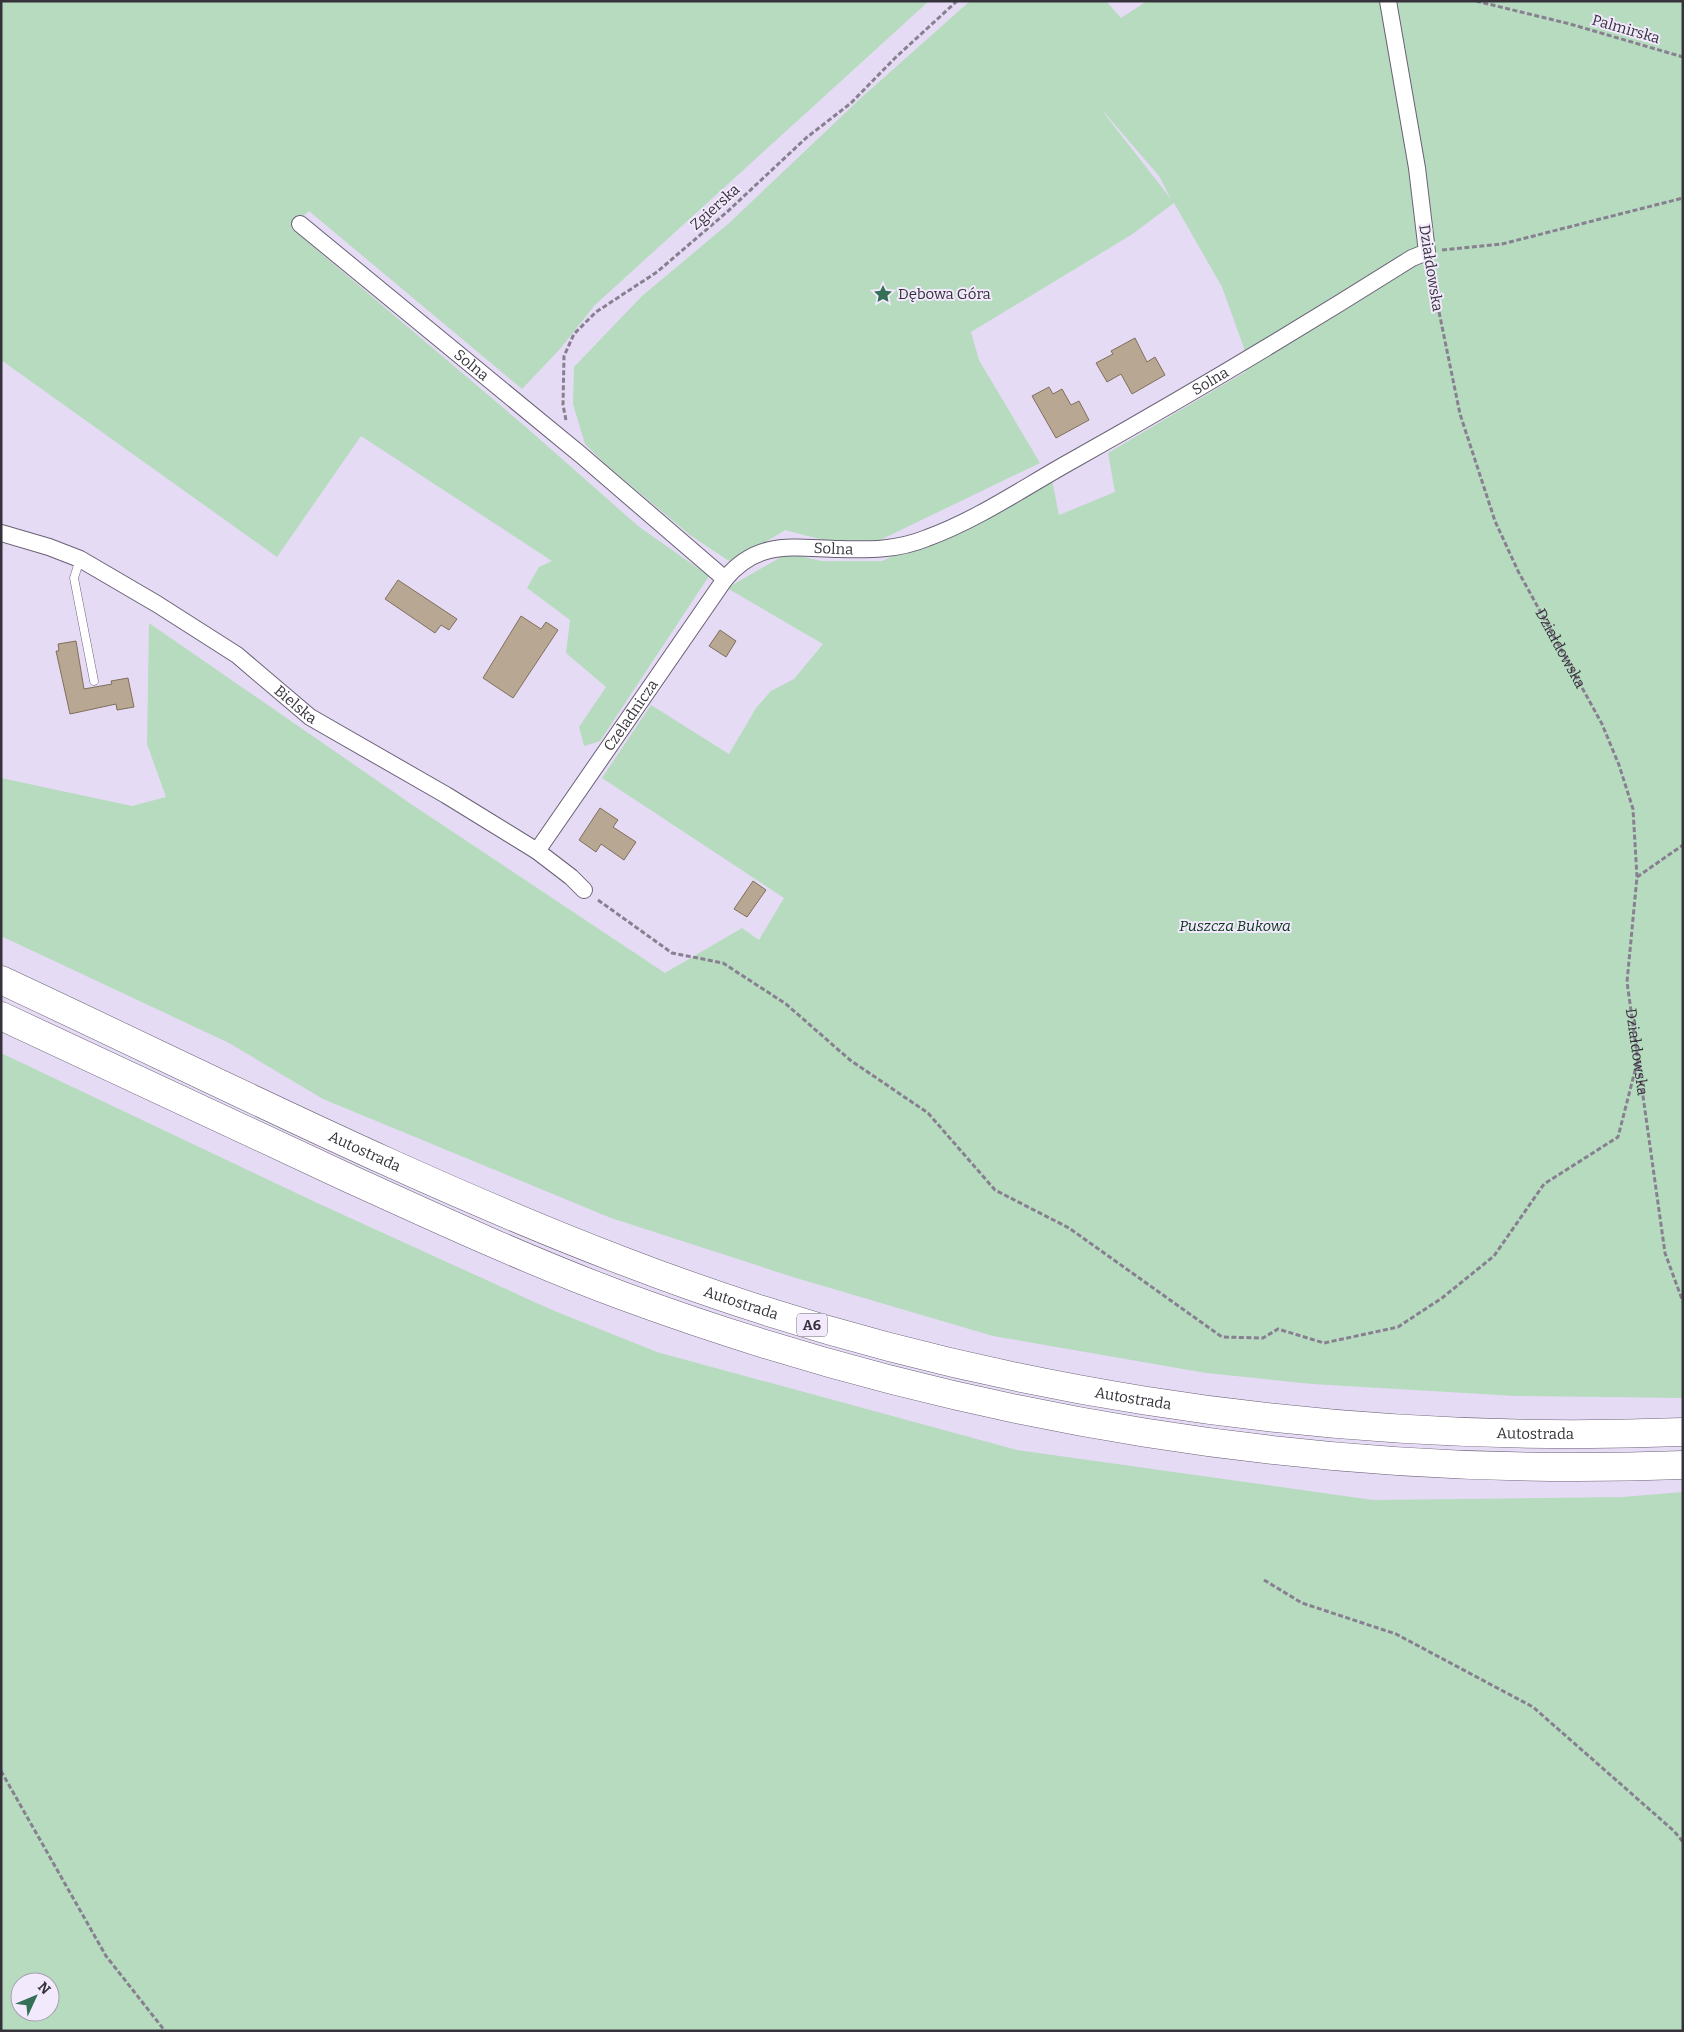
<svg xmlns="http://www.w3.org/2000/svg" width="1684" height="2032" viewBox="0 0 1684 2032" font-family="Bitter,serif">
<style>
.green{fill:#b6dbbf;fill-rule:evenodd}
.building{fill:#b8a793;stroke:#7f6f5c}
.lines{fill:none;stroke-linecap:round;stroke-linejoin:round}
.service-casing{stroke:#6a6076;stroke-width:9}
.minor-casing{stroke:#6a6076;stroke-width:18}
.motorway-casing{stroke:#6a6076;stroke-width:29}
.path{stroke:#888091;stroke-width:3;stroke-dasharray:5 2.5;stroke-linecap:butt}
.service{stroke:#fff;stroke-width:8}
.minor{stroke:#fff;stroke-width:16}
.motorway{stroke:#fff;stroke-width:28}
.labels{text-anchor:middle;stroke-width:4;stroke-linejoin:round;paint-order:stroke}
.shield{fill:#f2e9fd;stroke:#6e6975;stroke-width:1}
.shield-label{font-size:14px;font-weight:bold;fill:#36323b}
.street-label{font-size:15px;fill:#36323b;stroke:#f2e9fd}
.poi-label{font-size:15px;fill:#36323b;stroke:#f2e9fd;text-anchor:start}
.park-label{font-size:15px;font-style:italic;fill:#0a351a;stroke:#f2e9fd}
</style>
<rect width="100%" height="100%" fill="#e6dbf4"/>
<g class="green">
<path d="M1,1H929L595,305L560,349L522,389L309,211L291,228L527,428L638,526L709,576L600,741L584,746L579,727L606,687L566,653L570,620L527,588L539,567L552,561L361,436L277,557L1,360Z"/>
<path d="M970,1H1106L1121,18L1147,1H1683V1398L1516,1396L1312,1384L1206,1373L993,1336L796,1278L611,1218L323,1099L229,1043L1,936V778L132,806L166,797L147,744L149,623L411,804L665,973L742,928L759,940L784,898L602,778L651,705L729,754L756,708L771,691L794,679L823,644L727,588L788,553L821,561H882L1052,480L1059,515L1115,492L1108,453L1245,372L1244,348L1222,287L1174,203L1131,235L971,332L979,360L1040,463L880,540L827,541L785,530L732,563L690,535L605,464L585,444L573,404L574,367L642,296L728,224L862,97ZM1103,111L1159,176L1171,199L1103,112Z"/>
<path d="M1,1053L313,1201L552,1310L657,1352L1017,1450L1373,1500L1622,1497L1683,1492V2031H1ZM20,1982H50V2012H20Z"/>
</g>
<g class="building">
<path d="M1135,338L1147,362L1155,357L1165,375L1132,394L1121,374L1107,382L1096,363L1113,354L1111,351Z"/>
<path d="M1049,387L1053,394L1062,389L1071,405L1079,401L1089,420L1056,438L1032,396Z"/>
<path d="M398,580L457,619L449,630L441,625L435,633L385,599Z"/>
<path d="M521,616L541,629L546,622L558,630L513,698L483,678Z"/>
<path d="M720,630L736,641L726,657L709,646Z"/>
<path d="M76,641L84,689L112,684L111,681L128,678L134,707L117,710L116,704L70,714L56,651H59L58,644Z"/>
<path d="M600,808L618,820L613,827L636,842L624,860L601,844L596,852L579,840Z"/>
<path d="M753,881L766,890L747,917L734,909Z"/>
</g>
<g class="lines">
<g class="service-casing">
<path id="service" d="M80,559L74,578L94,681"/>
</g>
<g class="minor-casing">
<g id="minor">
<path id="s2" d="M300,224L581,455L725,579"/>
<path id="s3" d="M1,533L49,547L80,559L157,604L237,655L310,717L446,795L537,851L571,877L584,890"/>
<path id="s4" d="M537,851L725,579C758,539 793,548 839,549C869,550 898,550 927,538C979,519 1026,486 1075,459C1189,395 1301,328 1412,258L1427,252L1417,168L1388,1"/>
</g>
</g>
<g class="motorway-casing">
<g id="motorway">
<path id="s5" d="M1,980C207,1076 411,1180 623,1261C960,1391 1323,1446 1683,1432"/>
<path d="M1,1016C116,1070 231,1124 346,1177C438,1219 529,1261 623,1296C962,1421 1322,1479 1683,1465"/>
</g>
</g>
<g class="path">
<path d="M1476,1L1570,24L1683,57"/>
<path d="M1442,250L1502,244L1683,198"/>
<path id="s1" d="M1430,268L1460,414L1495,521L1518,571L1602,724L1619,765L1633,809L1637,877L1627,982L1665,1253L1683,1302"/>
<path d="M566,420L563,405L564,356L574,334L596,312L657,272L727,212L806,138L851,103L895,58L957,1"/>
<path d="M1637,877L1683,845"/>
<path d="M598,900L672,953L723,963L786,1004L850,1060L928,1113L995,1190L1069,1228L1222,1337L1263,1338L1278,1329L1324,1343L1398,1327L1442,1298L1494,1256L1544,1184L1618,1137L1638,1059"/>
<path d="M1264,1580L1302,1603L1396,1634L1533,1707L1674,1831L1683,1842"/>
<path d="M1,1771L106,1956L165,2031"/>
</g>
<use href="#service" class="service"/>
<use href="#minor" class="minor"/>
<use href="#motorway" class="motorway"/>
</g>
<defs>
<g id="sight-bare" transform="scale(1.5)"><path d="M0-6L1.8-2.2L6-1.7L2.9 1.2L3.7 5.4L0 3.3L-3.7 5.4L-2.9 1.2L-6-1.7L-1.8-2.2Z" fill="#346f58" stroke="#f2e9fd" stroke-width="2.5" paint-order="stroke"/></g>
</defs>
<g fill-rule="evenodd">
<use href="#sight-bare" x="883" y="294"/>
</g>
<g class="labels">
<rect class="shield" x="797" y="1313.5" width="30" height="23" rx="4"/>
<g class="shield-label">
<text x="812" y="1330">A6</text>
</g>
<g class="street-label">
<text transform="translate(1626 29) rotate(16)" y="5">Palmirska</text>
<text transform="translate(715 207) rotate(-42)" y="5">Zgierska</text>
<text transform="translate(1431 268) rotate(81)" y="5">Działdowska</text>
<text dy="5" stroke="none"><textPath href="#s2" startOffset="222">Solna</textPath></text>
<text dy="5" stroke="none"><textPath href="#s4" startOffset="868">Solna</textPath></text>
<text dy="5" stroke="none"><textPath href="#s4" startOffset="449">Solna</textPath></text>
<text dy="5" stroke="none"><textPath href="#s1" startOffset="405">Działdowska</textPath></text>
<text dy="5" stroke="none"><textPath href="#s3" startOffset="344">Bielska</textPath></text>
<text dy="5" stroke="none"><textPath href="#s4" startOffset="165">Czeladnicza</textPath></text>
<text dy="5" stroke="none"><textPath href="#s1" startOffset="826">Działdowska</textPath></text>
<text dy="5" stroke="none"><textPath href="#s5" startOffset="402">Autostrada</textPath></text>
<text dy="5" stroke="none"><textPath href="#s5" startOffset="808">Autostrada</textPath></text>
<text dy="5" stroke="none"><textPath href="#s5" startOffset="1212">Autostrada</textPath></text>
<text dy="5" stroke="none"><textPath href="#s5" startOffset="1616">Autostrada</textPath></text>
</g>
<g class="poi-label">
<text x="898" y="299">Dębowa Góra</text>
</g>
<g class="park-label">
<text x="1235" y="931">Puszcza Bukowa</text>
</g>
</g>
<rect width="1684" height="2032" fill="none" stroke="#36323b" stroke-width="5"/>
<g transform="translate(35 1997) rotate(46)"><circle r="24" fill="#f2e9fd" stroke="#a7a0af"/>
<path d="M0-4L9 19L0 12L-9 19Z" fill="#346f58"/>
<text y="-8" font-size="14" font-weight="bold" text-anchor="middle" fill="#36323b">N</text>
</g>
</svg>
